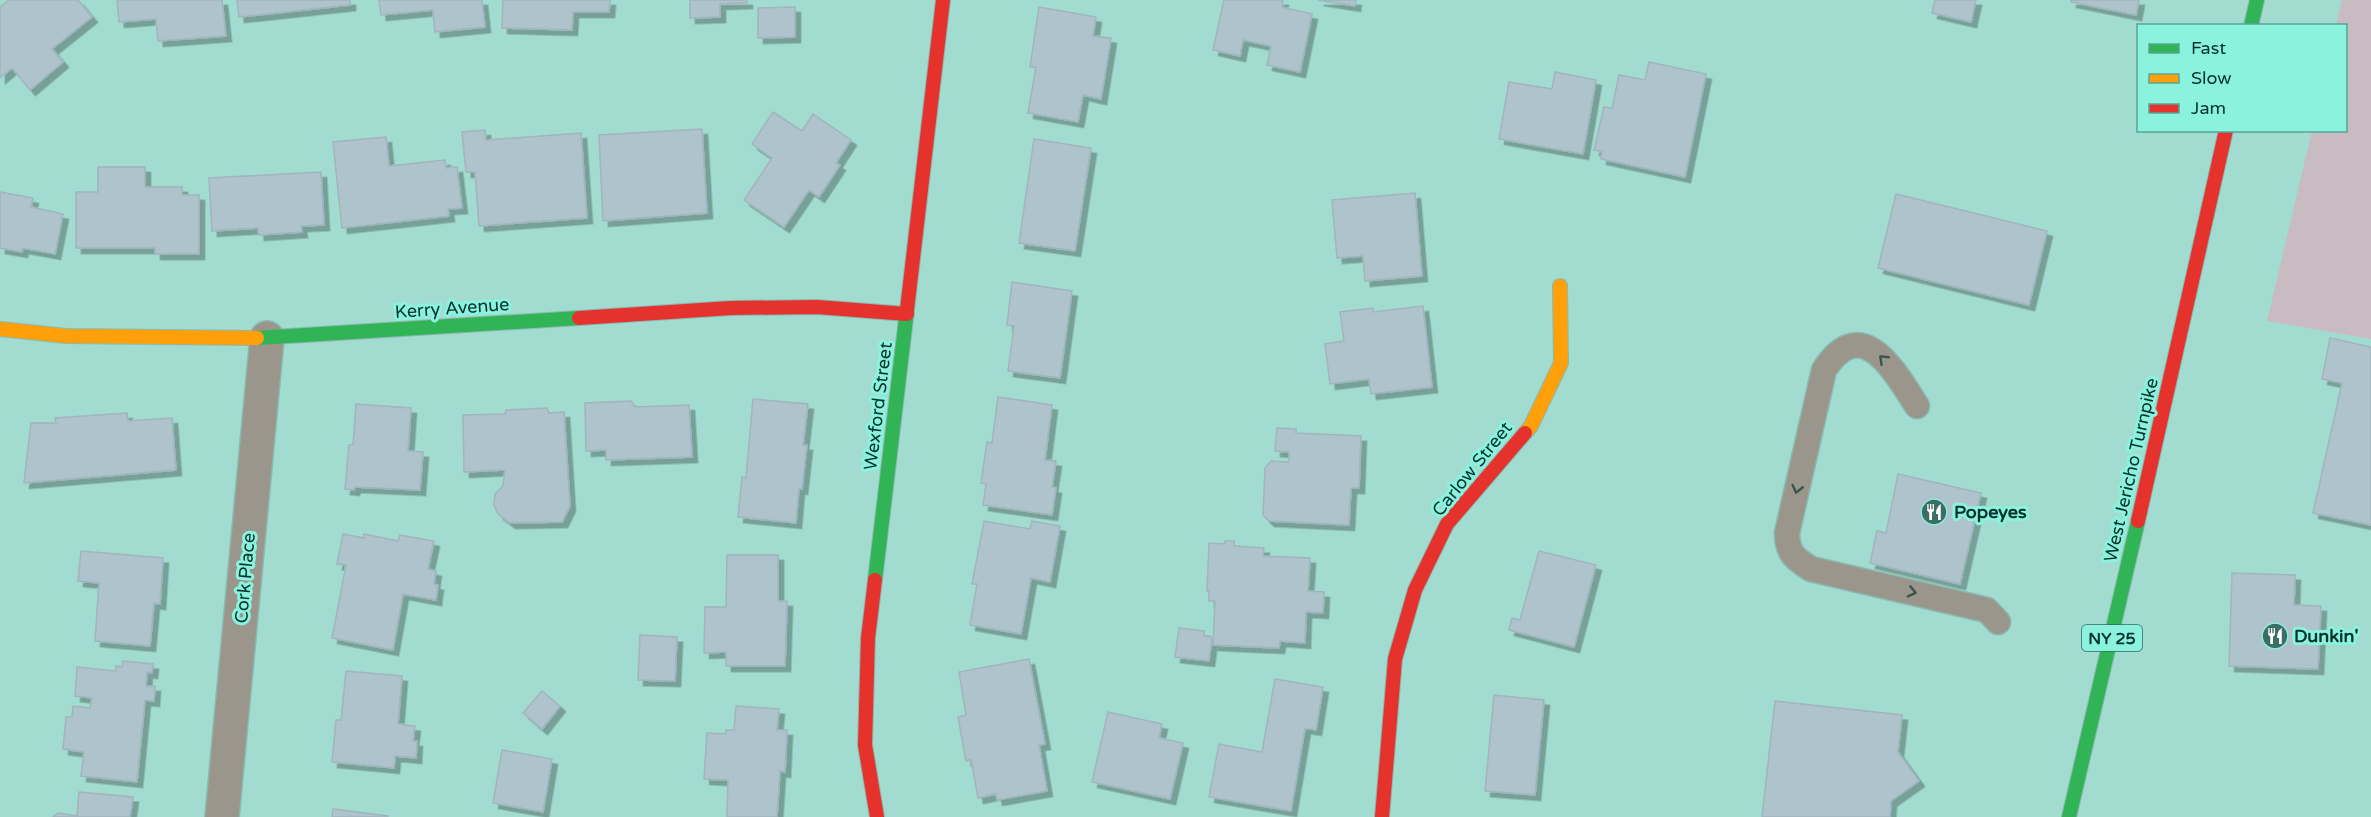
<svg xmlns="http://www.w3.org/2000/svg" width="2371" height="817" viewBox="0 0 2371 817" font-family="'Varela Round',sans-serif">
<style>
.green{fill:#c8bcc2}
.building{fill:#aec3cb;stroke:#a0b5bd;stroke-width:1.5;filter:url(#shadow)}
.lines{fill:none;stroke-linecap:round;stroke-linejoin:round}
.lane-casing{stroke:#8ab9af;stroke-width:27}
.street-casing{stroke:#8ab9af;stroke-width:36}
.fast-casing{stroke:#8ab9af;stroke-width:16}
.slow-casing{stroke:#8ab9af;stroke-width:16}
.jam-casing{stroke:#8ab9af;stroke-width:16}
.lane{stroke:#9a968c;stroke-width:24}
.street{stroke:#9a968c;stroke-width:33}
.fast{stroke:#30b455;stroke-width:14}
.slow{stroke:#ff9f0a;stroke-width:14}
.jam{stroke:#e5322d;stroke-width:14}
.oneway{stroke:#38564e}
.labels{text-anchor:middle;stroke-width:6;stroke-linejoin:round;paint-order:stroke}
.shield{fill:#8bf2dd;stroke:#2c6d61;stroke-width:1.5}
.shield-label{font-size:16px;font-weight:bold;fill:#03342c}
.street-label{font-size:18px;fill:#03342c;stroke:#8bf2dd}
.poi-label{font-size:18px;font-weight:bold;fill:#03342c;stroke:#8bf2dd;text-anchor:start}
</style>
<defs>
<filter id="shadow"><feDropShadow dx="5.5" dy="5.5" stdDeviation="0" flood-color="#0004"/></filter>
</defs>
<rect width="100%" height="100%" fill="#a2dbcf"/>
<path class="green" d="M2342,0H2371V339L2267,321L2312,131L2346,130V26L2336,25Z"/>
<g class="building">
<path d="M9,0H78L92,17L52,49L63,62L30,90L12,68L0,78V7Z"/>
<path d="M117,0H222L226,36L158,41L156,19L119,22Z"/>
<path d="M237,0H350V5L239,17Z"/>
<path d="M379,0H482L485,27L435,32L433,10L381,15Z"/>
<path d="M503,0H610L609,12H573L572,30L502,28Z"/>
<path d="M690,0H747V3L720,4V17L690,18Z"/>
<path d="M1224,0H1283L1282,7L1312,14L1300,72L1267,65L1271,46L1243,40L1240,56L1213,50Z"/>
<path d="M1318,0H1356L1355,6Z"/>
<path d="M1935,0H1976L1971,22L1932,13Z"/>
<path d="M2071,0H2139L2136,15L2071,2Z"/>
<path d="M795,7V37L758,38V8Z"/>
<path d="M1039,7L1096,17L1093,36L1111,38L1101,99L1083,95L1078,122L1028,113L1036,67H1030Z"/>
<path d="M1649,62L1706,74L1685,177L1601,159L1602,152L1594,150L1604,107L1612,108L1619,75L1645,80Z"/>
<path d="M1555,72L1596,80L1583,154L1499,139L1509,82L1552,89Z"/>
<path d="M773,112L802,131L813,114L851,140L836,163L840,165L819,197L809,190L784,227L744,200L772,158L752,144Z"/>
<path d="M702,129L707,213L603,221L599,135Z"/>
<path d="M485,130L486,140L581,133L587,218L479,226L475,172H466L462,132Z"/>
<path d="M386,137L389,166L445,160L446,168L457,167L462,208L448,209L449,216L342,228L333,142Z"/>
<path d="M1034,139L1091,148L1075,251L1019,243Z"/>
<path d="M98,167H145V187H182V195H199V254H155V248H76V192H98Z"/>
<path d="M321,172L324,225L301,226L302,232L259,235L258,228L212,231L209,178Z"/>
<path d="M0,192L33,198L31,207L63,214L55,254L23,248L22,252L0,248Z"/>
<path d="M1415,193L1422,276L1365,281L1363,256L1337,258L1332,200Z"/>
<path d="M1896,194L2047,231L2029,305L1878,268Z"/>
<path d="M1012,282L1072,291L1060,378L1008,371L1014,326L1007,325Z"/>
<path d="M1423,306L1432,387L1371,394L1369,379L1330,384L1325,344L1344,341L1340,312L1373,308V312Z"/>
<path d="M2330,338L2371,347V525L2313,513L2342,383L2322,379Z"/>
<path d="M998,397L1052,405L1045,460L1056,461L1052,487L1056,488L1052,515L983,505L986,484L981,483L987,442L992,443Z"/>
<path d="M753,399L808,404L803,445H807L802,489L799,488L796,523L738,517L742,477L746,478Z"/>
<path d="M631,401L635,407L689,405L692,457L606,460V450L586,451L585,403Z"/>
<path d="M356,404L411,408L408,451L423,452L420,490L355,487L354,490L345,489L349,445H353Z"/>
<path d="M547,408L549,413L564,412L570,506L562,522L510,523L498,514L494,505L495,494L503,486L505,470L464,472L463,415L505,414L506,410Z"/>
<path d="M127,413L128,421L172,418L176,470L24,483L31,423H56L55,418Z"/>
<path d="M1277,428L1296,429V433L1361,436L1359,488H1351L1349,525L1269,521L1263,515L1265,468L1271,461L1289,462V452L1275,451Z"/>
<path d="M1898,474L1981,493L1960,584L1870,563L1877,531L1886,533Z"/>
<path d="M984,521L1030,529L1032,521L1060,526L1050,582L1031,578L1021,634L970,625L977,584H972Z"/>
<path d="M343,534L364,538V534L398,541L400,535L434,541L428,569L436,571L434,584L438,585L436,600L403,594L393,650L332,638L346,565L337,564Z"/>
<path d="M1225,541H1234V546L1264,548L1263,556L1310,558L1308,591L1324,592L1323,613L1306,612L1305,643L1280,641L1279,648L1213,645L1215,601H1209V591H1207L1209,543L1225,544Z"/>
<path d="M81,551L163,558L160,604L154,603L150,646L95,641L99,583L78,581Z"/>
<path d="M1539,551L1596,565L1574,647L1509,630L1512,618L1520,620Z"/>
<path d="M727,555H778V601H787L785,666H726V652L704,653L705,607H726Z"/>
<path d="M2232,573L2295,575L2294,605L2321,606L2318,669L2229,666Z"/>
<path d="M1179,628L1204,631V636L1212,637L1209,661L1175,657Z"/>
<path d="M640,635L677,637L675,681L638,680Z"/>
<path d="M1029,659L1045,744L1039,745L1047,791L997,800L996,794L978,798L971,759L966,761L958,717L966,715L959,672Z"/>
<path d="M123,661L153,664L152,673L147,672L146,686H155L154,701L145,700L137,782L81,776L84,752L63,749L66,717H72L73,706L90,708L92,698L75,696L77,667L116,671V666L122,667Z"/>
<path d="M346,671L402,676L398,724L415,726L413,741H417L416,758L395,756L394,768L332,762L336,720H341Z"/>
<path d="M1275,679L1323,687L1316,730L1305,728L1291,811L1209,797L1219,744L1262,752Z"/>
<path d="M542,691L560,706L542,729L523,713Z"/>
<path d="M1494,695L1544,700L1535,795L1485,791Z"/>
<path d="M1775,701L1902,715L1898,752L1919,781L1891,801L1890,817H1762Z"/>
<path d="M736,706L779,709L777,730H787L785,772L780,771L777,817H727L728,780L704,779L707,733L726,734V730H734Z"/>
<path d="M1108,712L1162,724L1159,738L1183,743L1170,799L1092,782Z"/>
<path d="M502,750L552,759L543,812L493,803Z"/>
<path d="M79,792L133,797L130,817H53L58,813L77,816Z"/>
<path d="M333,809L388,816V817H332Z"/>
</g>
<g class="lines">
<g class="lane-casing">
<path id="lane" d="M1917,406C1895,372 1862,311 1824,370L1787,533C1787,553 1795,559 1811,569L1987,610L1998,622"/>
</g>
<g class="street-casing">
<path id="street" d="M222,817L267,338"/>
</g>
<g class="fast-casing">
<g id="fast">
<path d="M2251,26L2257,0"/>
<path d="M257,338L579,318"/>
<path d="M875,580L907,310"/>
<path d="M2069,817L2138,521"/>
</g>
</g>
<g class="slow-casing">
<g id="slow">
<path d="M0,329L66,336L257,338"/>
<path d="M1525,433L1531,426L1561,363L1560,286"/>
</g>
</g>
<g class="jam-casing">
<g id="jam">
<path d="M907,310L943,0"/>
<path d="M579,318L731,308L817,307L907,314"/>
<path d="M2138,521L2226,130"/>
<path d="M875,580L868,638L865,745L877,817"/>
<path d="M1382,817L1395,659L1415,590L1447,524L1525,433"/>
</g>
</g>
<use href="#lane" class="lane"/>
<use href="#street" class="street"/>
<use href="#fast" class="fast"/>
<use href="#slow" class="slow"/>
<use href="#jam" class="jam"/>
</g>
<defs><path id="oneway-chevron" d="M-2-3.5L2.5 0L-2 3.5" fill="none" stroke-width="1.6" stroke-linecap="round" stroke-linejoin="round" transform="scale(1.5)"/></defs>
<g class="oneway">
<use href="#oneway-chevron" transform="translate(1883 359) rotate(-136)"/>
<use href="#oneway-chevron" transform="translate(1797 489) rotate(103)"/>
<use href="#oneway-chevron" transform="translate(1912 592) rotate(13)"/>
</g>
<defs>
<g id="restaurant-disc" transform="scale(1.35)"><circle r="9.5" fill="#3b6e65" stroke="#8bf2dd"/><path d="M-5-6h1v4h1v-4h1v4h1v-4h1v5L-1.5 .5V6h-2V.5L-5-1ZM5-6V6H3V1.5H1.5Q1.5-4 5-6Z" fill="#fff"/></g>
</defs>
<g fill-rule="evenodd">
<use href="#restaurant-disc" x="1934" y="512"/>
<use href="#restaurant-disc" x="2275" y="636"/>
</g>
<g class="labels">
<rect class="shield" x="2082" y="625" width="60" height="26" rx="4.5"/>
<g class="shield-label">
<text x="2112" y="644">NY 25</text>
</g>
<g class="street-label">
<text transform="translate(452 308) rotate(-4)" y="6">Kerry Avenue</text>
<text transform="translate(878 406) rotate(-83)" y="6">Wexford Street</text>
<text transform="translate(1472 469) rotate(-51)" y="6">Carlow Street</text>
<text transform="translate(2131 470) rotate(-77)" y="6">West Jericho Turnpike</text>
<text transform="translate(245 578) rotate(-85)" y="6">Cork Place</text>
</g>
<g class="poi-label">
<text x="1954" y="518">Popeyes</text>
<text x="2294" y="642">Dunkin'</text>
</g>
</g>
<rect x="2137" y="24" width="210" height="108" fill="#8bf2dd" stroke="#55a696" stroke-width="1.5"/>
<rect x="2149" y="44" width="30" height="9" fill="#30b455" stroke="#55a696" stroke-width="1.5"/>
<text x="2191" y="54" font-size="18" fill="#03342c">Fast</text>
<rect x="2149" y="74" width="30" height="9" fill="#ff9f0a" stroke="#55a696" stroke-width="1.5"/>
<text x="2191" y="84" font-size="18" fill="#03342c">Slow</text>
<rect x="2149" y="104" width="30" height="9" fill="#e5322d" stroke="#55a696" stroke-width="1.5"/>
<text x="2191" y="114" font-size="18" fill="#03342c">Jam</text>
</svg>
